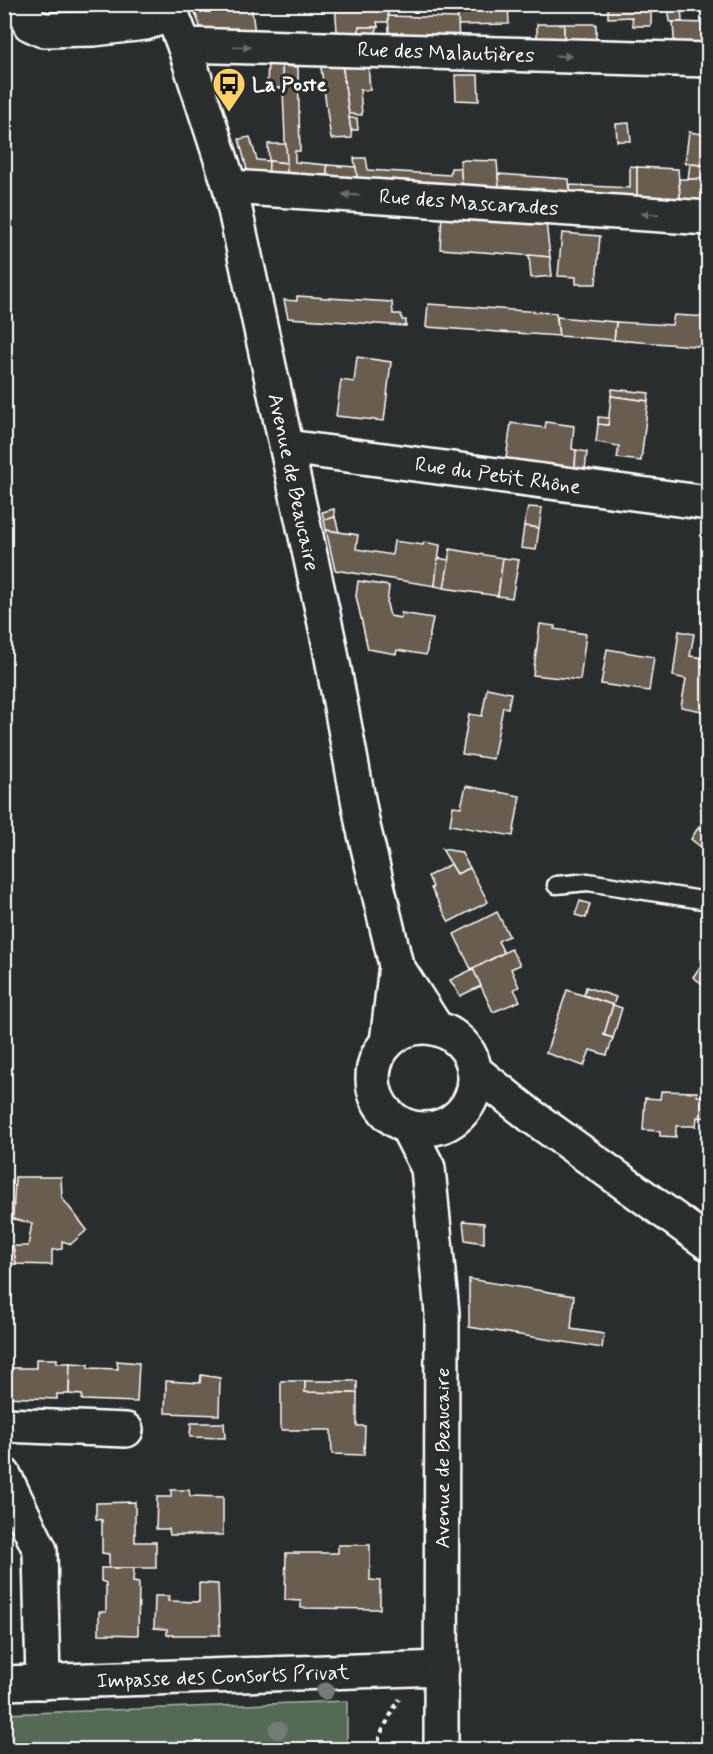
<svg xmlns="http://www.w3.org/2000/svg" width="713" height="1754" viewBox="0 0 713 1754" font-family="Mynerve,sans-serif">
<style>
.green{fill:#556a55;stroke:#aab4aa;stroke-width:1.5}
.building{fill:#685d50;stroke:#fff;stroke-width:1.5}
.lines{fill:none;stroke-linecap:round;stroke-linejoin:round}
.lane-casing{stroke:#fff;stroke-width:21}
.street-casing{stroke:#fff;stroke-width:38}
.secondary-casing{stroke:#fff;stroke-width:38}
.path{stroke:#fff;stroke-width:4;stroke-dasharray:4.5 4.5;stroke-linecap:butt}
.lane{stroke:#2a2d2e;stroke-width:16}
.street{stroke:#2a2d2e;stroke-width:33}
.secondary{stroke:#2a2d2e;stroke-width:33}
.tree{fill:#757c77}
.oneway{fill:#6a6c6d}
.labels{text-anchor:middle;stroke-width:6;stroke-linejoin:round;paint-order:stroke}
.street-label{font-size:21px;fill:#fff;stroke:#2a2d2e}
.poi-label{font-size:21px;font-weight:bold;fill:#fff;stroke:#2a2d2e;text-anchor:start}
</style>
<rect width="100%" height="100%" fill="#2a2d2e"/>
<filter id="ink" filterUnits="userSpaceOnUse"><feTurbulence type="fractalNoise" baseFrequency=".0167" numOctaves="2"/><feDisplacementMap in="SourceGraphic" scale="12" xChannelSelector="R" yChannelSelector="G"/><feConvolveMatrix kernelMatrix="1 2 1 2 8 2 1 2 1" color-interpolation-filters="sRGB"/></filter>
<g filter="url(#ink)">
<path class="green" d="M347,1701V1749H5V1714Z"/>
<g class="building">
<path d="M192,4H251L256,41L205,40Z"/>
<path d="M335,4H387L389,22H377L378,27H359V44H338Z"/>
<path d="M457,4H508L509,24L458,25Z"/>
<path d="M608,4H651V26H633L632,17L608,18Z"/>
<path d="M668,4H681L682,22H670Z"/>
<path d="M388,16L458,18L459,48L390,46Z"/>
<path d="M673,22L708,23V55L675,54Z"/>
<path d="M537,24H564V51L537,50Z"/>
<path d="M564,24H596V41L564,45Z"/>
<path d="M359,27H378L368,45L359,44Z"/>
<path d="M268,59H282L283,88H267Z"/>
<path d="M320,61L342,62L352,138L331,139Z"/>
<path d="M342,62L368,63L370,90H360L362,115L349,114Z"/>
<path d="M282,66L298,67L300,151H295V162L327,165V190L287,188Z"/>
<path d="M455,75H478L479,101L456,100Z"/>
<path d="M349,118H357L358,130H351Z"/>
<path d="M629,123L631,141H617L616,124Z"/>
<path d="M689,132L708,135V166L685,163Z"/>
<path d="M250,137L257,160L269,161L268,187L251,185L239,139Z"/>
<path d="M268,144H286L287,163L269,161Z"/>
<path d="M354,158H366L368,170L450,175L451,168H461L463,198L359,192Z"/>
<path d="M460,160L497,161L500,200L463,198Z"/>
<path d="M269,161L287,163V188L268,187Z"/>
<path d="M690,164L708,166V179H688Z"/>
<path d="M327,165L356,167L359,192L327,190Z"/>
<path d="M630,166L637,167V207L571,204L570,185L630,188Z"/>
<path d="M637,167L678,169L681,210L637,207Z"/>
<path d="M498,174L569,179L571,204L500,200Z"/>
<path d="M679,179H708V211L681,210Z"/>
<path d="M442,215L546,222L550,257L440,249Z"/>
<path d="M562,233L600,236L596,284H576V277L558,276Z"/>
<path d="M529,255L550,257L552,276L531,278Z"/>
<path d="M297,296L392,302L393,314H401L402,320H406V326L288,318L284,300L297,301Z"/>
<path d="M428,304L556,313L559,336L426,327Z"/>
<path d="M674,315L708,317V347L614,340L616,322L672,325Z"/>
<path d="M557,317L616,322L614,340L559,336Z"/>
<path d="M357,357L391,362L384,421L336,416L341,380L354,382Z"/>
<path d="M612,389L649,393L648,401L611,396Z"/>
<path d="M611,396L648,401L641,461L617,458L619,446L596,442L598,424L608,425Z"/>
<path d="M598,417L609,418L608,425L598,424Z"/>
<path d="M546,422L574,426L572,449L576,450L575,469L506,459L511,423L545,428Z"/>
<path d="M576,450L587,452L585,470L575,469Z"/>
<path d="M528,507L542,508L539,528L524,526Z"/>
<path d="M334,509L335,517L324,520L322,512Z"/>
<path d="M335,517L339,532L326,530L324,520Z"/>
<path d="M524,526L539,528L536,550L521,548Z"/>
<path d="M326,530L358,535L356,549L392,555L394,541L423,545L424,542L440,545L435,586L335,570Z"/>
<path d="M450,549L503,558L498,596L444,588Z"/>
<path d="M438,558L449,560L444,588L435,586Z"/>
<path d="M503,558L519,560L512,598L498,596Z"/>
<path d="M358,581L389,586L387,604L390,616L401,618V613L433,618L426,655L397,650L396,654L368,649L356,596Z"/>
<path d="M540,624L555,626L554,629L586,634L580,680L533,675Z"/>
<path d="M679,631L694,634L690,656L704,658L703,667L708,668V712L681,707L686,679L673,676Z"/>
<path d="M607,649L654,657L649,691L601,684Z"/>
<path d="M704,658L708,659V668L703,667Z"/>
<path d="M487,688L511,693L508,708L503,707L493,759L462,754L469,714L482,716Z"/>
<path d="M466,786L520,796L513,836L450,825L453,806L461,807Z"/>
<path d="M699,826L707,832L708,829V853L691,839Z"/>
<path d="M442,849L461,852L470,868L457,874Z"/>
<path d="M451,864L457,874L470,868L488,902L449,922L431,888L433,887L428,876Z"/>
<path d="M580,901L590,904L586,918L575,915Z"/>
<path d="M497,912L509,936L498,941L504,953L471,969L454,934Z"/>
<path d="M511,949L520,965L511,969L519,987L514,989L520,1001L493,1012L473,969Z"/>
<path d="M708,955V988L693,977Z"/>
<path d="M473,969L481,986L460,996L450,980Z"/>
<path d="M586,987L616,997L613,1005L584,995Z"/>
<path d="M567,990L613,1005L604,1035L613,1038L607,1055L590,1050L584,1066L546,1053Z"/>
<path d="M613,1005L622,1008L613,1038L604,1035Z"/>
<path d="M661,1091L697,1092V1096L708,1097V1118L697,1117L696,1126H676V1137L660,1136V1131L643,1130L645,1098L660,1099Z"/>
<path d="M15,1177H61L62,1198L87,1230L71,1244L62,1241V1249L52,1250V1265L16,1264L13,1246H28L32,1223L13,1219Z"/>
<path d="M463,1221L484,1223V1243L465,1240Z"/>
<path d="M4,1246H13L16,1264H4Z"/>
<path d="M469,1279L574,1296L571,1329L604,1334L602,1348L469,1327Z"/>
<path d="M36,1359H57V1363H70L69,1394H57V1399L4,1397V1368H36Z"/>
<path d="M117,1361L139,1363L137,1402L82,1400V1395L69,1394L70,1363L88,1364V1368L118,1369Z"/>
<path d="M201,1375L220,1378L219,1415L165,1413L166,1381L200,1383Z"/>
<path d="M281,1381H305V1392L357,1393V1426H365L364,1455L332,1454L331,1430H281Z"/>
<path d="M305,1381H357V1393L305,1392Z"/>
<path d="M191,1423H224L225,1438L190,1437Z"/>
<path d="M171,1490H189L190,1496L223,1497V1535H170L169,1529H156L157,1497H171Z"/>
<path d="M135,1502V1542H156V1568H109V1554L102,1553V1520L96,1519V1503Z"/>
<path d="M338,1545H370V1580L380,1581V1609L301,1608V1601L285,1600L286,1553H338Z"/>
<path d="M101,1568H134L133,1582L139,1583L138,1635L99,1634V1612H106V1583L101,1581Z"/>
<path d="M199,1583L218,1584L220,1635H167V1629L154,1628L155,1596H169L168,1601L199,1602Z"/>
</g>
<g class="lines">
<g class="lane-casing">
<path id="lane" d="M556,885L588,882L708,901"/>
</g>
<g class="street-casing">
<g id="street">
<path d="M22,4L30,24L43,30L94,29L145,23L172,14"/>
<path d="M184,45L708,60"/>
<path d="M230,187L708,218"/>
<path d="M287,447L708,503"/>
<path d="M4,1425L126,1430"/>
<path d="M4,1475L40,1550L43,1682"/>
<path d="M4,1683L442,1668"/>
</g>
</g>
<g class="secondary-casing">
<g id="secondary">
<path d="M168,4L184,45L230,187L329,642L363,826L396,965L437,1029"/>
<circle cx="424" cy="1078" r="51"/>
<path d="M387,1043L396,965"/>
<path d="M474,1070L530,1115L708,1243"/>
<path d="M407,1127L428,1168L442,1313L441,1750"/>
</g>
</g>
<path class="path" d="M379,1750V1737L399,1699"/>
<use href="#lane" class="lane"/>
<use href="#street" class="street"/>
<use href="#secondary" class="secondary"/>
</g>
<g class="tree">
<circle cx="325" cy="1691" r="9"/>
<circle cx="278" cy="1730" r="9"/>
</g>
<defs><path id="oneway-solid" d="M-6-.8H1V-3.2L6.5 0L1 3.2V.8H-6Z" transform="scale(1.5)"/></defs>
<g class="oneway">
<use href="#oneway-solid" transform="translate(242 47) rotate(2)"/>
<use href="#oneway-solid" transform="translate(563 56) rotate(2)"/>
<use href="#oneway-solid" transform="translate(351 195) rotate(-176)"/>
<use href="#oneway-solid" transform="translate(650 214) rotate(-176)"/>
</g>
</g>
<defs>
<g id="bus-pin" transform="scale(1.725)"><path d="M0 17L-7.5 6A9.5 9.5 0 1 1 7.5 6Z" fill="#ffd166" stroke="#2a2d2e"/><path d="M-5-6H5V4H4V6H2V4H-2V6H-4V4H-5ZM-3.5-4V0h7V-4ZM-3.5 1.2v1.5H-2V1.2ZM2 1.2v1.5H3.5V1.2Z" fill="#111"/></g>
</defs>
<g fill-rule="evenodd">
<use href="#bus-pin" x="229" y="84"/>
</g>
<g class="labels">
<g class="street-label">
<text transform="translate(446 52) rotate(2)" y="7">Rue des Malautières</text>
<text transform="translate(469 202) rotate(4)" y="7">Rue des Mascarades</text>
<text transform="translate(498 475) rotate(8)" y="7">Rue du Petit Rhône</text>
<text transform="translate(294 482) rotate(78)" y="7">Avenue de Beaucaire</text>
<text transform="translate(442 1458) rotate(-90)" y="7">Avenue de Beaucaire</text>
<text transform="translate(223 1676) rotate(-2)" y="7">Impasse des Consorts Privat</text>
</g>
<g class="poi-label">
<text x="252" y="91">La Poste</text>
</g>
</g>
<rect width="713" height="1754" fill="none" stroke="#2a2d2e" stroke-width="24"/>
<rect x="12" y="12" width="689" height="1730" fill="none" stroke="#fff" stroke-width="2" filter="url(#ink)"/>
</svg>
